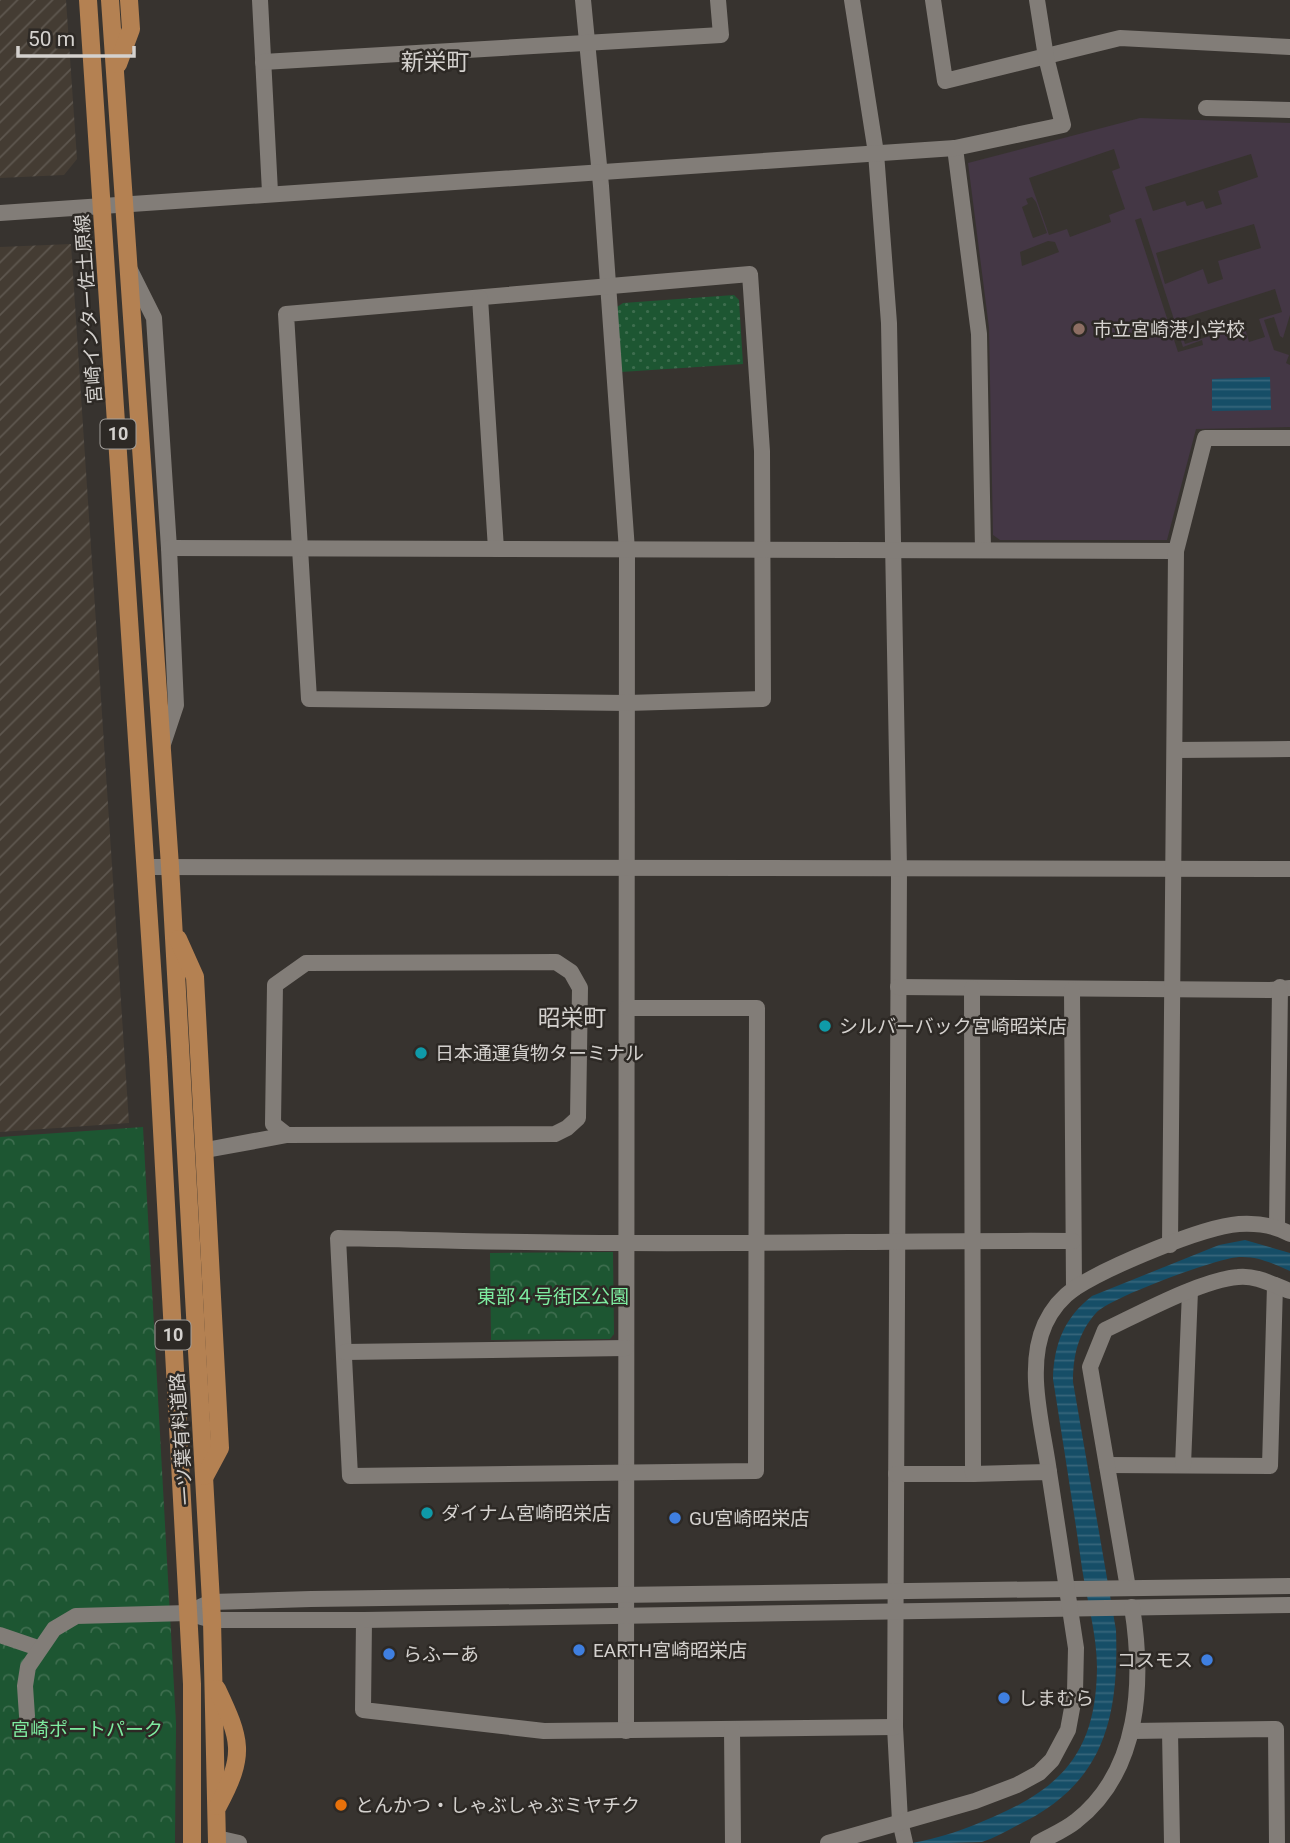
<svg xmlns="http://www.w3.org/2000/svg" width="1290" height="1843" viewBox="0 0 1290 1843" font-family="Roboto,'Noto Sans JP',sans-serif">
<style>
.industrial{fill:url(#industrial-furrows)}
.education{fill:#443745;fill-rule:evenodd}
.grass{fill:url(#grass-dots)}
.park{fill:url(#park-crowns)}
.water{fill:url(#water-rules)}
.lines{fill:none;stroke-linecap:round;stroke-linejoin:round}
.minor{stroke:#827d78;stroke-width:16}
.major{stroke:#b48152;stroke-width:18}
.education-dot{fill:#8d6e63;stroke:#2d2925;stroke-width:2.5}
.culture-dot{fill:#0f9aa8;stroke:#2d2925;stroke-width:2.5}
.shop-dot{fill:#3f7fe0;stroke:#2d2925;stroke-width:2.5}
.food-dot{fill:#e8710a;stroke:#2d2925;stroke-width:2.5}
.labels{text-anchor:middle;stroke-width:5;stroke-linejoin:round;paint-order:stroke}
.shield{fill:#2d2925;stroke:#a29f9b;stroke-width:2}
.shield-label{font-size:18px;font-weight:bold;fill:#d4d1ce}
.street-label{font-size:19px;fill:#d4d1ce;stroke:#2d2925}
.poi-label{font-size:19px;fill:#d4d1ce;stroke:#2d2925;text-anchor:start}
.park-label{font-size:19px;fill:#7eeca0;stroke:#2d2925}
.quarter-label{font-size:23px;fill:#d4d1ce;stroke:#2d2925}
</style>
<defs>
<pattern id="industrial-furrows" width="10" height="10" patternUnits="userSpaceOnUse" patternTransform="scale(1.75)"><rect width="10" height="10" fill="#443c33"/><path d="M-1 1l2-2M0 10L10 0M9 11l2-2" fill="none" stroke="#5e574f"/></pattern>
<pattern id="grass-dots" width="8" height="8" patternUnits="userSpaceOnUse" patternTransform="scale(1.75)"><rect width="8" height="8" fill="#1d5632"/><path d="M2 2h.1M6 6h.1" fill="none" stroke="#3d6d4e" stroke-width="1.8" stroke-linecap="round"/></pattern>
<pattern id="park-crowns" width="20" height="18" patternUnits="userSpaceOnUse" patternTransform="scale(1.75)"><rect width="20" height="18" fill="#1d5632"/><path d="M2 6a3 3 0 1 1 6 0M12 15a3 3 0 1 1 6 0" fill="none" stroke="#3d6d4e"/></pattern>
<pattern id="water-rules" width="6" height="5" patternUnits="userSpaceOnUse" patternTransform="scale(1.75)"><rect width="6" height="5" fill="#164e67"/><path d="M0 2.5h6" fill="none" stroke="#37667c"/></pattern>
</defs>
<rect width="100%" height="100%" fill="#37332f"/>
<g class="industrial">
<path d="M0,0H66L77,159L64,175L0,178Z"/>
<path d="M71,244L129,1123L0,1132V247Z"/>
</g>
<path class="education" d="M1140,118L1290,123V315L1283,338L1280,336L1274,317L1264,320L1274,350L1289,355L1286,363L1290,365V427L1196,429L1167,540H1000L993,535L989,328L968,163ZM1114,149L1120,168L1112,171L1125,209L1109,215L1111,222L1070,237L1067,229L1049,235L1029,178ZM1251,154L1258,177L1218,191L1222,204L1206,209L1203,201L1187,206L1185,201L1153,211L1145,187ZM1032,197L1036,202L1047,233L1033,238L1022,207L1028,204L1026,199ZM1141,218L1183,347L1202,340L1203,345L1178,352L1135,220ZM1254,224L1261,248L1218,261L1223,279L1208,284L1203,269L1165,284L1156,253ZM1048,241L1055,242L1059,252L1022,266L1020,252ZM1275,289L1282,312L1259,319L1265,337L1249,342L1244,325L1185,344L1177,320Z"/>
<path class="grass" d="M734,295L739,300L743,364L621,372L617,307L623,303Z"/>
<g class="park">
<path d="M143,1127L176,1723L175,1843H0V1137Z"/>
<path d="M613,1252L614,1334L610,1339L491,1340L490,1253Z"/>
</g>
<g class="water">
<path d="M1270,377L1271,410L1212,411V379Z"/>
<path d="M1245,1240L1290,1253V1271C1273,1264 1259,1256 1239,1257C1217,1258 1109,1298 1096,1313C1078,1333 1073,1356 1073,1382L1116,1630C1119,1721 1103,1785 1016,1826C1005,1832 994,1838 982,1842C962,1843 933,1843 912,1843C940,1838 966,1829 993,1817C1065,1786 1096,1749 1097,1668C1097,1635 1087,1601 1082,1568C1073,1505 1063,1442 1053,1379C1054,1344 1064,1318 1092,1296L1219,1245Z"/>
</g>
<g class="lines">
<g class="minor">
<path d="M260,0L270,192"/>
<path d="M583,0L601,186L627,550L626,1731"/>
<path d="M852,0L876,153L889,323L899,869L895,1727L900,1821L905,1843"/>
<path d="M933,0L945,81L1120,38L1290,47"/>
<path d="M263,62L721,35L718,0"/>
<path d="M1206,108L1290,110"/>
<path d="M955,148L979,334L983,550"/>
<path d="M0,213L955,148L1063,125L1046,57L1037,0"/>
<path d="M130,270L154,318L169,548L176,705L162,747"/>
<path d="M750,274L762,451L763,699L627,703L309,699L286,314Z"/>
<path d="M480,298L496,549"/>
<path d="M169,548L1176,551"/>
<path d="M1176,750L1290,749"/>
<path d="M146,867L1290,869"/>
<path d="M898,987L1270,990L1290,988"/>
<path d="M1072,990L1074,1289"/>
<path d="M627,1008H757L756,1471L350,1476L338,1238C434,1240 529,1243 625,1243C774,1244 923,1240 1073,1241"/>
<path d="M206,1150L287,1135L555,1134L567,1128L578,1118L580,988L571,972L556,962L306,963L275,985L273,1124L287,1135"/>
<path d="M1277,1227L1280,987"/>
<path d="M1170,1245L1176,551L1205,438H1290"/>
<path d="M345,1352L626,1348"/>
<path d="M1107,1465L1270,1466L1275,1285"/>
<path d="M1183,1465L1190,1291"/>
<path d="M1049,1472C1043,1427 1025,1368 1045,1324C1052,1309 1062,1297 1075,1288C1108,1267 1201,1227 1239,1224C1257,1223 1275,1225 1290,1234"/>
<path d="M896,1474H973"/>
<path d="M1128,1588L1090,1367L1105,1330C1139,1314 1201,1280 1238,1277C1257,1275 1273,1285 1290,1291"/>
<path d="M200,1607L211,1602L311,1599L1290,1586"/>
<path d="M364,1620L363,1710L544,1731L895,1727"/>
<path d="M0,1635L38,1648"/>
<path d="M27,1716L25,1686L28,1667L54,1629L76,1616L188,1613L212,1620H364L1290,1605"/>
<path d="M732,1729L733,1843"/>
<path d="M1132,1731L1276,1729L1277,1843"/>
<path d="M1170,1731L1172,1843"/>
<path d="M217,1838L239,1843"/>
<path d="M828,1843L975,1801L1017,1785L1039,1773L1052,1760L1068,1730L1075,1692L1076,1648L1049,1472L973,1474L972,988"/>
<path d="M1038,1843C1050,1836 1065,1830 1076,1821C1140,1771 1144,1682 1132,1607"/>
</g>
<g class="major">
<path d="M88,0L158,1057L192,1684V1843"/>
<path d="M110,0L170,866L212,1620L217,1843"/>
<path d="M118,64L131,29L129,0"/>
<path d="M178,939L195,977L220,1448L205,1476"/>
<path d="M217,1689C241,1740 246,1754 218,1806"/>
</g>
</g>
<circle class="education-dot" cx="1079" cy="329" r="7"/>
<g class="culture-dot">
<circle cx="825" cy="1026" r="7"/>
<circle cx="421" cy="1053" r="7"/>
<circle cx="427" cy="1513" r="7"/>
</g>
<g class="shop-dot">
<circle cx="675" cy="1518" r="7"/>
<circle cx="579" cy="1650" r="7"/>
<circle cx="389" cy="1654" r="7"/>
<circle cx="1207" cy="1660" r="7"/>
<circle cx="1004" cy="1698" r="7"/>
</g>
<circle class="food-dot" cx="341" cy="1805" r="7"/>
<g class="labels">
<g class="shield">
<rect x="100.5" y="419.5" width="35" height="29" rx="5"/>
<rect x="155.5" y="1320.5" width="35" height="29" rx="5"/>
</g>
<g class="shield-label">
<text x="118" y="440">10</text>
<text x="173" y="1341">10</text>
</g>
<g class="street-label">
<text transform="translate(88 309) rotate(-94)" y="7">宮崎インター佐土原線</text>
<text transform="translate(181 1439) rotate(-94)" y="7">一ツ葉有料道路</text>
</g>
<g class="poi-label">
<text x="1093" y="336">市立宮崎港小学校</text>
<text x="839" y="1033">シルバーバック宮崎昭栄店</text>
<text x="435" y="1060">日本通運貨物ターミナル</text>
<text x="441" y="1520">ダイナム宮崎昭栄店</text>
<text x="689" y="1525">GU宮崎昭栄店</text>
<text x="593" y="1657">EARTH宮崎昭栄店</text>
<text x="403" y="1661">らふーあ</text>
<text x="1193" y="1667" text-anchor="end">コスモス</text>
<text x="1018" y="1705">しまむら</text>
<text x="355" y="1812">とんかつ・しゃぶしゃぶミヤチク</text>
</g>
<g class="park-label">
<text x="553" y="1303">東部４号街区公園</text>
<text x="87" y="1736">宮崎ポートパーク</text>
</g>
<g class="quarter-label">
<text x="435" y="70">新栄町</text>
<text x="572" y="1026">昭栄町</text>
</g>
</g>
<path d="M18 46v10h116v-10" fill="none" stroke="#d4d1ce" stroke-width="3.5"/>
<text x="28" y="46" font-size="21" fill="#d4d1ce" stroke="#2d2925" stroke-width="5" paint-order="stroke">50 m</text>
</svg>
